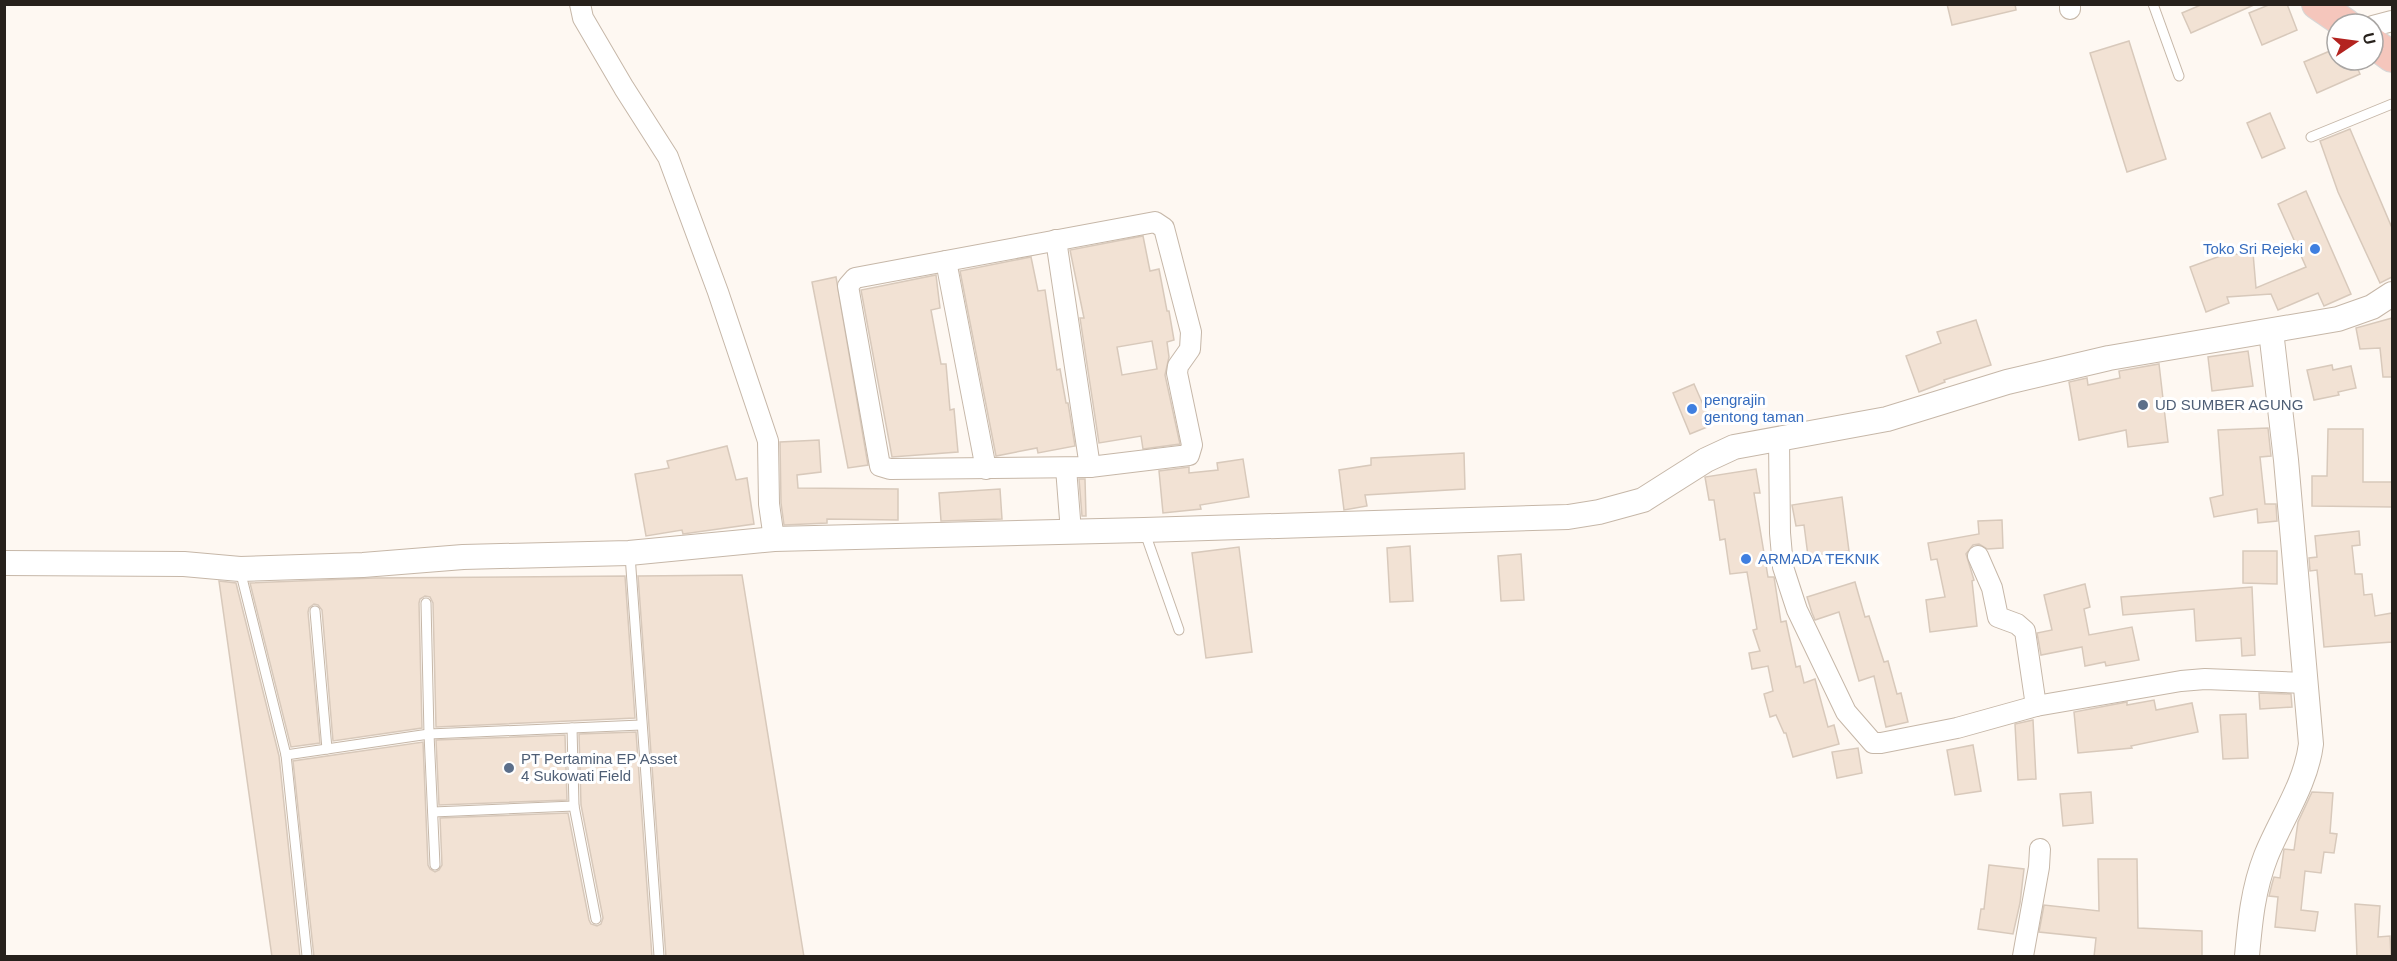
<svg xmlns="http://www.w3.org/2000/svg" width="2397" height="961" viewBox="0 0 2397 961" font-family="Arial,sans-serif">
<style>
.building{fill:#f2e2d4;stroke:#d8c9bb;stroke-width:1.5;fill-rule:evenodd}
.lines{fill:none;stroke-linecap:round;stroke-linejoin:round}
.service-casing{stroke:#c6b7a8;stroke-width:11}
.minor-casing{stroke:#c6b7a8;stroke-width:22}
.tertiary-casing{stroke:#c6b7a8;stroke-width:26}
.primary-casing{stroke:#d8d7d6;stroke-width:32}
.service{stroke:#fff;stroke-width:9}
.minor{stroke:#fff;stroke-width:20}
.tertiary{stroke:#fff;stroke-width:24}
.primary{stroke:#f5c6bc;stroke-width:30}
.shop-dot{fill:#3f7fe0;stroke:#fff;stroke-width:2}
.service-dot{fill:#5c6f8a;stroke:#fff;stroke-width:2}
.labels{text-anchor:middle;stroke-width:6;stroke-linejoin:round;paint-order:stroke}
.shop-label{font-size:15px;fill:#366cbe;stroke:#fff;text-anchor:start}
.service-label{font-size:15px;fill:#4e5e75;stroke:#fff;text-anchor:start}
</style>
<rect width="100%" height="100%" fill="#fef8f2"/>
<g class="building">
<path d="M1947,4H2015L2016,10L1952,25Z"/>
<path d="M2203,4H2256L2191,33L2182,13Z"/>
<path d="M2271,4H2287L2297,30L2262,45L2249,13Z"/>
<path d="M2129,41L2166,159L2127,172L2090,53Z"/>
<path d="M2337,48V60H2354L2360,74L2317,93L2304,62Z"/>
<path d="M2270,113L2285,148L2262,158L2247,123Z"/>
<path d="M2350,129L2392,228V277L2380,283L2338,192L2320,141Z"/>
<path d="M2306,191L2351,294L2324,306L2318,293L2278,310L2271,294L2227,297L2229,303L2206,312L2190,267L2223,255L2253,253L2256,288L2306,267L2278,204Z"/>
<path d="M1143,236L1150,271L1159,269L1167,311H1169L1174,340L1167,342L1169,357L1165,375L1180,444L1143,449L1141,436L1099,443L1080,318H1084L1070,250ZM1152,341L1157,369L1122,375L1117,347Z"/>
<path d="M1031,257L1038,291L1045,290L1057,370L1060,369L1066,403H1068L1075,446L1038,453L1037,448L996,456L960,271Z"/>
<path d="M936,275L940,308L931,310L941,364H946L950,410L954,409L958,452L892,457L861,290Z"/>
<path d="M836,277L868,465L848,468L812,282Z"/>
<path d="M2392,318V377H2383L2380,348L2360,349L2356,328Z"/>
<path d="M1976,320L1991,365L1944,380L1945,382L1919,392L1906,356L1941,343L1937,332Z"/>
<path d="M2248,351L2253,386L2212,391L2208,357Z"/>
<path d="M2159,364L2168,442L2128,447L2126,430L2079,440L2069,382L2087,378L2088,385L2120,378L2119,371Z"/>
<path d="M2332,365L2333,370L2351,366L2356,388L2338,392L2339,395L2314,400L2307,370Z"/>
<path d="M1694,384L1712,425L1690,434L1673,393Z"/>
<path d="M2268,428L2271,456L2260,457L2265,504H2276L2277,521L2258,523L2257,509L2214,517L2210,498L2223,495L2218,430Z"/>
<path d="M2328,429H2363V482H2392V507L2312,506V476H2327Z"/>
<path d="M819,440L821,472L797,475L798,488L898,489V520L827,519V523L784,525L781,503L780,442Z"/>
<path d="M727,446L736,480L747,478L754,524L683,534L682,530L646,536L635,474L669,468L667,461Z"/>
<path d="M1464,453L1465,489L1365,495L1367,506L1344,510L1339,470L1371,465V458Z"/>
<path d="M1243,459L1249,497L1200,505L1201,509L1163,513L1159,471L1189,467V473L1218,470L1217,463Z"/>
<path d="M1756,469L1760,493H1754L1768,577H1774L1781,622L1786,621L1796,667L1800,666L1804,683L1815,679L1828,727L1834,725L1839,744L1793,757L1786,733H1784L1776,715L1770,717L1764,694L1773,691L1768,666L1752,669L1749,653L1760,651L1753,630L1757,629L1747,572L1730,574L1725,539L1720,540L1714,500H1709L1705,477Z"/>
<path d="M1079,479H1085L1086,516H1082Z"/>
<path d="M1000,489L1002,519L941,521L939,493Z"/>
<path d="M1842,497L1849,551L1808,556L1804,525L1796,526L1792,505Z"/>
<path d="M2002,520L2003,548L1987,549L1979,544L1973,545L1966,554L1974,580L1972,581L1977,626L1930,632L1926,600L1945,597L1937,559L1931,560L1928,543L1979,534L1978,521Z"/>
<path d="M2359,531L2360,545L2352,546L2355,574H2362L2364,595L2372,594L2375,616L2392,613V642L2324,647L2317,570L2310,571L2309,558L2317,557L2315,536Z"/>
<path d="M1410,546L1413,601L1390,602L1387,548Z"/>
<path d="M1239,547L1252,652L1206,658L1192,553Z"/>
<path d="M2243,551H2277V584L2243,583Z"/>
<path d="M1521,554L1524,600L1501,601L1498,556Z"/>
<path d="M742,575L804,957H666L638,576Z"/>
<path d="M625,576L635,718L436,727L433,603L430,597L425,596L420,599L419,603L422,728L333,741L322,610L318,605L314,604L309,608L308,612L320,743L291,747L250,583L374,578Z"/>
<path d="M219,581L236,583L279,756L300,957H272Z"/>
<path d="M1855,582L1865,617L1869,616L1884,662L1888,661L1897,694L1901,693L1908,722L1886,727L1874,676L1859,681L1839,612L1815,620L1812,613L1807,597Z"/>
<path d="M2085,584L2090,607L2084,609L2089,635L2132,627L2139,660L2106,666L2105,662L2085,666L2082,647L2041,655L2037,633L2052,630L2044,595Z"/>
<path d="M2252,587L2255,655L2242,656L2241,638L2196,641L2194,609L2123,615L2121,597Z"/>
<path d="M2259,693L2291,694L2292,707L2260,709Z"/>
<path d="M2154,700L2156,710L2192,703L2198,732L2131,746L2132,748L2078,753L2074,712L2127,702V705Z"/>
<path d="M2246,714L2248,758L2223,759L2220,715Z"/>
<path d="M2033,720L2036,779L2018,780L2015,724Z"/>
<path d="M636,732L652,957H314L293,761L423,742L428,865L430,869L435,872L439,870L442,865L440,818L568,813L589,920L591,924L597,926L601,924L603,918L581,805L579,734Z"/>
<path d="M565,735L567,800L439,805L436,740Z"/>
<path d="M1973,745L1981,791L1955,795L1947,750Z"/>
<path d="M1858,748L1862,773L1837,778L1832,752Z"/>
<path d="M2091,792L2093,823L2063,826L2060,794Z"/>
<path d="M2312,792L2333,793L2330,833L2337,834L2334,853L2324,852L2321,873L2305,871L2301,910L2318,912L2315,931L2275,927L2278,897L2269,896L2272,884L2274,877L2280,878L2284,849L2294,850L2298,822Z"/>
<path d="M2098,859H2137L2138,928L2202,931V957H2094L2096,938L2039,932L2044,905L2099,911Z"/>
<path d="M1989,865L2024,869L2020,903L2013,934L1978,929L1981,909H1984Z"/>
<path d="M2355,904L2380,906L2378,937L2390,936L2391,957H2357Z"/>
</g>
<g class="lines">
<g class="service-casing">
<g id="service">
<path d="M2153,4L2179,76"/>
<path d="M2311,137L2392,104"/>
<path d="M1145,533L1179,630"/>
<path d="M630,555L659,956"/>
<path d="M240,570L286,755L307,956"/>
<path d="M426,603L429,734L435,865"/>
<path d="M315,611L327,749"/>
<path d="M572,728L574,806L596,919"/>
<path d="M286,755L429,734L641,725"/>
<path d="M433,812L574,806"/>
</g>
</g>
<g class="minor-casing">
<g id="minor">
<path d="M580,4L583,18L624,88L668,157L718,292L768,441L769,504L774,539"/>
<path d="M2070,4V9"/>
<path d="M2373,26L2392,21"/>
<path d="M1155,222L1164,228L1191,332L1190,349L1178,366L1177,373L1192,445L1189,455L1090,467L890,469L880,466L848,286L855,278Z"/>
<path d="M1056,240L1090,467"/>
<path d="M946,261L986,469"/>
<path d="M1779,438L1780,533L1783,567L1797,610L1846,712L1873,743H1881L1957,728L2036,706L2181,681L2205,679L2306,683"/>
<path d="M1066,468L1071,532"/>
<path d="M1978,556L1992,588L1998,617L2017,624L2025,631L2036,706"/>
<path d="M2023,956L2039,867L2040,849"/>
</g>
</g>
<g class="tertiary-casing">
<g id="tertiary">
<path d="M4,563L184,564L240,569L363,565L463,557L629,553L774,539L1144,530L1568,517L1599,512L1643,500L1706,460L1734,447L1887,419L2007,382L2109,358L2338,319L2372,307L2392,294"/>
<path d="M2247,956C2250,922 2253,889 2266,856C2281,819 2306,784 2311,744L2286,460L2271,331"/>
</g>
</g>
<g class="primary-casing">
<g id="primary">
<path d="M2317,4L2346,24"/>
<path d="M2373,43L2392,57"/>
</g>
</g>
<use href="#service" class="service"/>
<use href="#minor" class="minor"/>
<use href="#tertiary" class="tertiary"/>
<use href="#primary" class="primary"/>
</g>
<g class="shop-dot">
<circle cx="2315" cy="249" r="6"/>
<circle cx="1692" cy="409" r="6"/>
<circle cx="1746" cy="559" r="6"/>
</g>
<g class="service-dot">
<circle cx="2143" cy="405" r="6"/>
<circle cx="509" cy="768" r="6"/>
</g>
<g class="labels">
<g class="shop-label">
<text x="2303" y="254" text-anchor="end">Toko Sri Rejeki</text>
<text x="1704" y="405">pengrajin<tspan x="1704" dy="17">gentong taman</tspan></text>
<text x="1758" y="564">ARMADA TEKNIK</text>
</g>
<g class="service-label">
<text x="2155" y="410">UD SUMBER AGUNG</text>
<text x="521" y="764">PT Pertamina EP Asset<tspan x="521" dy="17">4 Sukowati Field</tspan></text>
</g>
</g>
<rect width="2397" height="961" fill="none" stroke="#27211c" stroke-width="12"/>
<g transform="translate(2355 42) rotate(77)"><circle r="28" fill="#ffffff" stroke="#a9a6a4" stroke-width="1.5"/>
<path d="M0-4.5L10 22L0 15L-10 22Z" fill="#b3231f"/>
<text y="-9" font-size="16" font-weight="bold" text-anchor="middle" fill="#27211c">U</text>
</g>
</svg>
